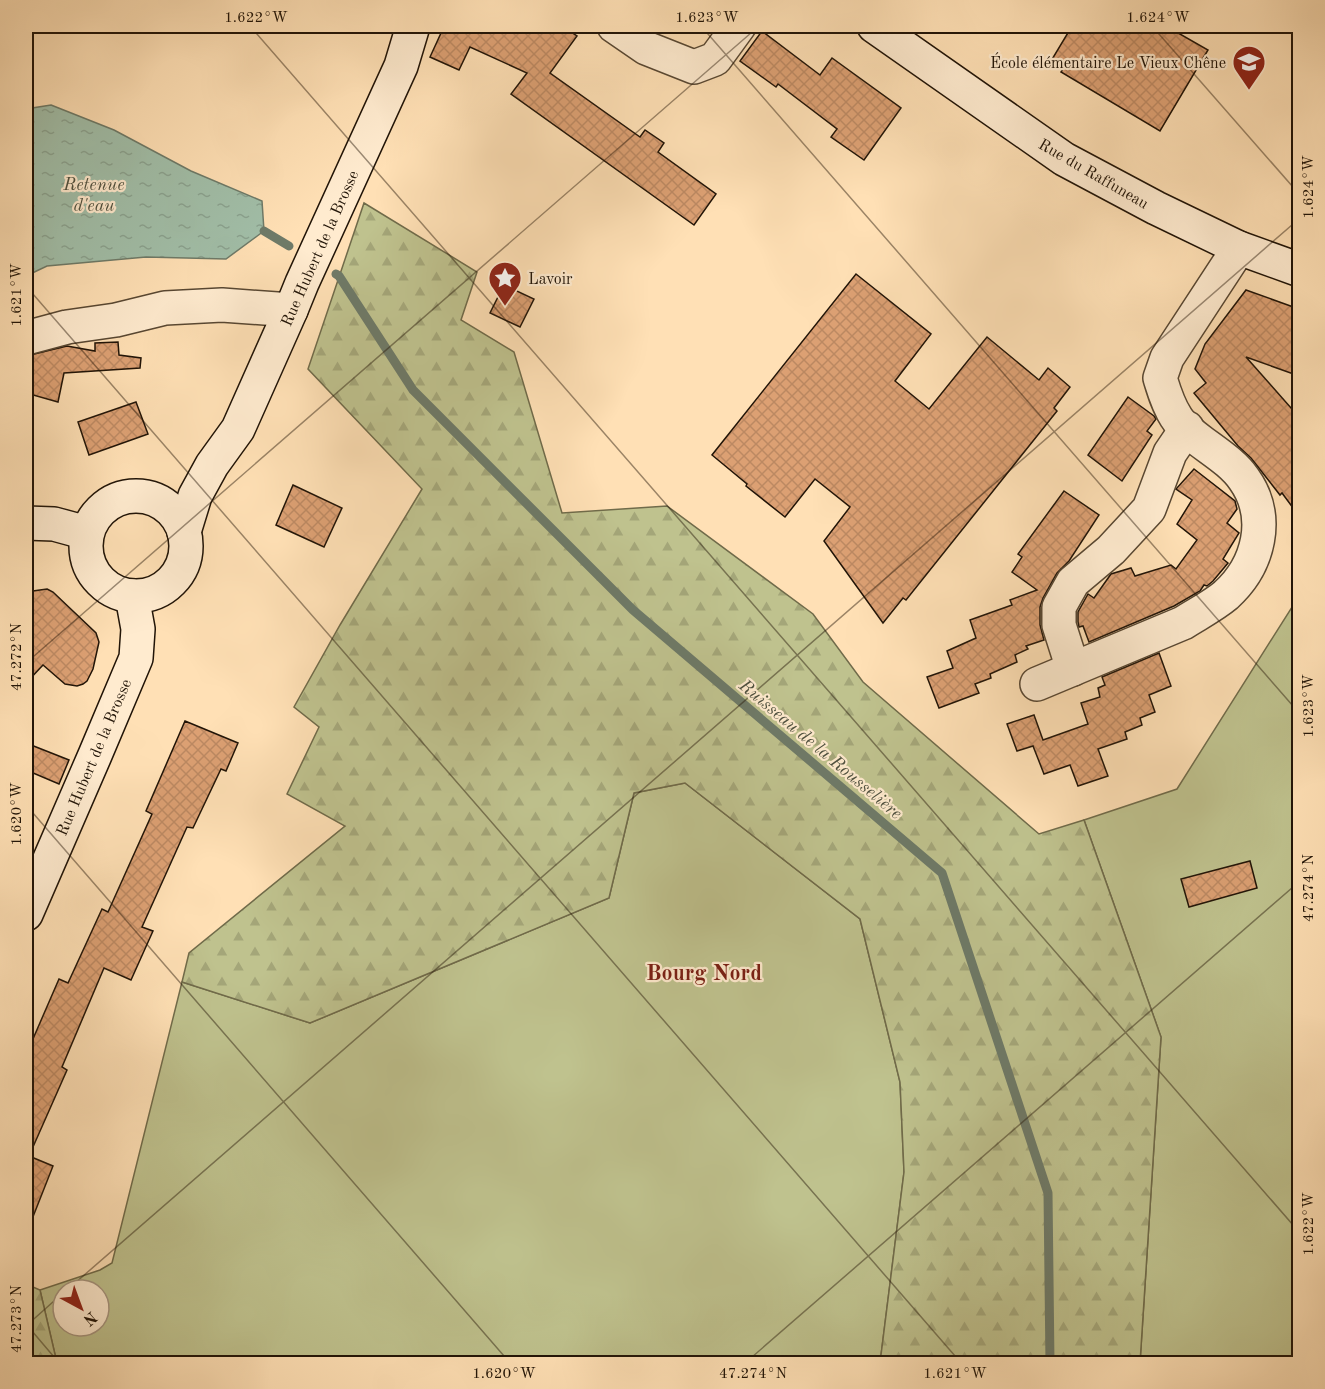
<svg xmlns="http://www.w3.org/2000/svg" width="1325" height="1389" viewBox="0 0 1325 1389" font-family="'Old Standard TT',serif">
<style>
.green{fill:#bfc28e;stroke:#706b4a;stroke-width:1.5;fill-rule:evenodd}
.forest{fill:url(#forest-firs);stroke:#706b4a;stroke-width:1.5}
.water{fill:url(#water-ripples);stroke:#6e7a68;stroke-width:1.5}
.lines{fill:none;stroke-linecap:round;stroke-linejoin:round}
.stream{stroke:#6e7a68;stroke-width:9}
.building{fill:url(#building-cross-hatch);stroke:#211407;stroke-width:1.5}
.street-casing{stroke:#584732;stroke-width:36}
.secondary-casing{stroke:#211407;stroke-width:36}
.street{stroke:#ffebcf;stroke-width:33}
.secondary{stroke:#ffebcf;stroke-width:33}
.ticks{fill:none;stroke:#211407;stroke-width:1.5;stroke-opacity:0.45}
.labels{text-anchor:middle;stroke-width:4.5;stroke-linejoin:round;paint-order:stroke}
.poi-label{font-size:16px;fill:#211407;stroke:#ffebcf;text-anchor:end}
.street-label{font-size:16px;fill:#211407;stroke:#ffebcf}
.water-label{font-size:18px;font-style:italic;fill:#4e503f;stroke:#ffebcf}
.district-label{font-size:22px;font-weight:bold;fill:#7a1f14;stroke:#ffebcf}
.neatline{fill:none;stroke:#211407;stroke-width:2}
.ticks-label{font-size:15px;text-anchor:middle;fill:#211407}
</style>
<defs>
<pattern id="forest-firs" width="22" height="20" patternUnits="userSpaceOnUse" patternTransform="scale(1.5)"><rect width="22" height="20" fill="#bfc28e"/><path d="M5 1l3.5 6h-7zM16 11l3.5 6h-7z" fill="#a4a679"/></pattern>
<pattern id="water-ripples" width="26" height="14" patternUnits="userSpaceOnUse" patternTransform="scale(1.5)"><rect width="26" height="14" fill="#a1bea8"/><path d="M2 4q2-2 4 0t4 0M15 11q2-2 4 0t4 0" fill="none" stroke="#8aa28f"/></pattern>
<pattern id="building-cross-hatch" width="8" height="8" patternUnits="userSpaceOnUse" patternTransform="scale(1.5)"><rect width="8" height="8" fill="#dca073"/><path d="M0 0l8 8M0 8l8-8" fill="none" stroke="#bc8962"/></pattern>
</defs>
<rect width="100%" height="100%" fill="#ffe0b5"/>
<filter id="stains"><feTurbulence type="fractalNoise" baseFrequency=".00333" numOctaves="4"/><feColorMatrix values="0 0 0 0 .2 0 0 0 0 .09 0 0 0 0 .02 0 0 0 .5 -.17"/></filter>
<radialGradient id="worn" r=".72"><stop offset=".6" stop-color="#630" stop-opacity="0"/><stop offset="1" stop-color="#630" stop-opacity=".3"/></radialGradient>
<g class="green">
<path d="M1299,596V1363H1140L1161,1037L1084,820L1177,789Z"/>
<path d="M685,783L860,919L900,1082L904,1172L880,1363H57L40,1290L100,1270L112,1263L182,982L310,1023L609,898L634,793ZM63,1290H99V1326H63Z"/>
</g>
<g class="forest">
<path d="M364,203L477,272L461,320L514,352L562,513L667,506L813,614L863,682L1039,834L1084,820L1161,1037L1140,1363H880L904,1172L900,1082L860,919L685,783L634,793L609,898L310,1023L182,982L189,953L345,826L287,794L319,727L294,707L340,625L422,489L308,369Z"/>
<path d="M26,1284L40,1290L57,1363H26Z"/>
</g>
<path class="water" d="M51,105L114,130L191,171L262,201L264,231L226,259L146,257L47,266L26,276V109Z"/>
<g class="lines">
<g class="stream">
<path d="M264,231L289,246"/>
<path d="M336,274L339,276L413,390L633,610L942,873L1048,1193L1050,1364"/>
</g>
</g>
<g class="building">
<path d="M431,26H562L577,36L550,73L640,137L645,130L664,143L658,152L716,194L694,225L511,94L527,73L470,47L459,70L430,57L441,33L431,28Z"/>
<path d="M1072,26H1166L1208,50L1160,131L1061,72L1063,69L1051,61Z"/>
<path d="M762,31L820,75L832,58L901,108L864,160L831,137L837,129L778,84L776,87L740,61Z"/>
<path d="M856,274L931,334L895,381L929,409L987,337L1039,380L1048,368L1070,387L1054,408L1057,411L906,600L903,598L883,623L824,541L850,507L815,479L785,517L746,486L747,484L712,455Z"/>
<path d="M504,285L534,299L520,327L490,313Z"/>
<path d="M1246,290L1299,309V376L1246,357L1299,417V516L1282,493L1280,495L1251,458L1238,446L1194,393L1206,383L1195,369L1205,344Z"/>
<path d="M118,342L119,355L141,358L140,368L64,373L58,402L26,393V356L67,346L95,351V343Z"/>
<path d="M1128,397L1154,416L1156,419L1147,431L1152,435L1122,481L1088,455Z"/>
<path d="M136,402L148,434L89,455L78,422Z"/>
<path d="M1194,469L1235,501L1237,509L1227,523L1239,533L1223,559L1228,563L1213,581L1207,586L1204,585L1200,591L1174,606L1089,642L1083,626L1079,627L1078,622V612L1088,594L1094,598L1111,574L1131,568L1135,576L1171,565L1176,569L1197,540L1177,524L1192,500L1176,489Z"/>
<path d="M293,485L342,508L324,547L276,525Z"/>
<path d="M1064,491L1099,515L1069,561L1057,573L1043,598L1040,607V625L1044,640L1026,646L1028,649L1015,655L1017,662L990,674L991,678L975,684L979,693L939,708L927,677L953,668L947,651L976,638L970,620L1012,605L1010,600L1037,590L1012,572L1022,557L1018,554Z"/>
<path d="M47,589L53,592L96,633L99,642L93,669L87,681L83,684L77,686L65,684L43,665L26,683V592Z"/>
<path d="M1159,653L1171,686L1149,695L1155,712L1140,718L1142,725L1125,732L1127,739L1098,749L1108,776L1078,786L1070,765L1044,774L1033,746L1017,751L1007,724L1034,715L1043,740L1088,724L1081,703L1100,697L1098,688L1105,685L1102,677Z"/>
<path d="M185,721L238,743L226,771L221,769L193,828L187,827L142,927L153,931L131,980L104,968L62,1067L67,1070L29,1156L53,1166L27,1232L26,1231V1055L59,979L68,983L102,909L108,912L152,814L146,811Z"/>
<path d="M26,743L69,760L59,784L26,770Z"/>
<path d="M1250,861L1257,888L1189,907L1181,879Z"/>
</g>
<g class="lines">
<g class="street-casing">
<g id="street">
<path d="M614,26L646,48L694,67L715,59L739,26"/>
<path d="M26,338L67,327L116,320L165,308L222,305L291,310"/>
<path d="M1073,669L1059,625V607L1073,582L1111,550L1149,509L1170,453L1187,428"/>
<path d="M1037,684L1183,623C1197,614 1213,606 1226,595C1259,565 1271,517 1244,479C1227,454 1190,440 1176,417C1168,405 1164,391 1160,378L1167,358L1239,248"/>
</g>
</g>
<g class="secondary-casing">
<g id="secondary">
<path d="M874,26L1064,159L1156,208L1239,248L1300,270"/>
<circle cx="136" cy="546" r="50"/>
<path d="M26,523L54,524L87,533"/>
<path d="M184,532L195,496L212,465L238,429L291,310L302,283L401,66L413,26"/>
<path d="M26,914L95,755L136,658L138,629L132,596"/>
</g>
</g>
<use href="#street" class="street"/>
<use href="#secondary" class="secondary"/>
</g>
<path class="ticks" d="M250,26L1300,1233M701,26L1300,714M1152,26L1300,195M26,286L962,1364M26,663L759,26M26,805L511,1364M67,1290L1300,218M26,1324L60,1364M26,1326L63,1293M744,1364L1300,881"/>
<defs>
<g id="school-pin" transform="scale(1.725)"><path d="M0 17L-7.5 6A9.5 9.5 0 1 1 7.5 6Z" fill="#8f2418" stroke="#ffebcf"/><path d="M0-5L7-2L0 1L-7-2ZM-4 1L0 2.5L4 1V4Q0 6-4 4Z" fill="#fff"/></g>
<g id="sight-pin" transform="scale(1.725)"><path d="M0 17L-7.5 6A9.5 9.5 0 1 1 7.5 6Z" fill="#8f2418" stroke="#ffebcf"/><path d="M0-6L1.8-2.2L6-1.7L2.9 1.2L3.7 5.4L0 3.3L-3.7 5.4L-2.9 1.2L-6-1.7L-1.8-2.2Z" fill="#fff"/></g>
</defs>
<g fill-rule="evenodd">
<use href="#school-pin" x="1249" y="62"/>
<use href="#sight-pin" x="505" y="278"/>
</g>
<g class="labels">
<g class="poi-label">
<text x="1226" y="68">École élémentaire Le Vieux Chêne</text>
<text x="528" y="284" text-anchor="start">Lavoir</text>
</g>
<g class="street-label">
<text transform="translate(1094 173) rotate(30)" y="6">Rue du Raffuneau</text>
<text transform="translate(319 248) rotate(-66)" y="6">Rue Hubert de la Brosse</text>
<text transform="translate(93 757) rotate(-67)" y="6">Rue Hubert de la Brosse</text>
</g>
<g class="water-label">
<text x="94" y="190">Retenue<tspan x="94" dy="21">d'eau</tspan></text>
<text transform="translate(821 749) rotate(40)" y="6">Ruisseau de la Rousselière</text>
</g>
<g class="district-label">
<text x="704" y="980">Bourg Nord</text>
</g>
</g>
<rect width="1325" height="1389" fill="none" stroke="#ffe0b5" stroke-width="66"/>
<g transform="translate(81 1308) rotate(139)"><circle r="28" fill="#ffebcf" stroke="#a6957f" stroke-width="1.5"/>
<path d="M0-4.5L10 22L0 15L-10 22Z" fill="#8f2418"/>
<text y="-9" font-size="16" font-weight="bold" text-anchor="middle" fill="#211407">N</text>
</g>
<rect x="33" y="33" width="1259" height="1323" class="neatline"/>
<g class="ticks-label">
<text x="256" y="22">1.622°W</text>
<text x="707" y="22">1.623°W</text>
<text x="1158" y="22">1.624°W</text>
<text transform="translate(1308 187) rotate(-90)" y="5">1.624°W</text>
<text transform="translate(16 295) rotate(-90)" y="5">1.621°W</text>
<text transform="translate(16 657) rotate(-90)" y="5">47.272°N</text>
<text transform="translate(1308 706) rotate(-90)" y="5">1.623°W</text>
<text transform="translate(16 814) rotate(-90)" y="5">1.620°W</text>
<text transform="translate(1308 888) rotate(-90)" y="5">47.274°N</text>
<text transform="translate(1308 1224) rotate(-90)" y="5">1.622°W</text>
<text transform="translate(16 1319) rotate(-90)" y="5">47.273°N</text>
<text x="504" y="1378">1.620°W</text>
<text x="753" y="1378">47.274°N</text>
<text x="955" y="1378">1.621°W</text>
</g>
<rect width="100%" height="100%" filter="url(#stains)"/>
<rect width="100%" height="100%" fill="url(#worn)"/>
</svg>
